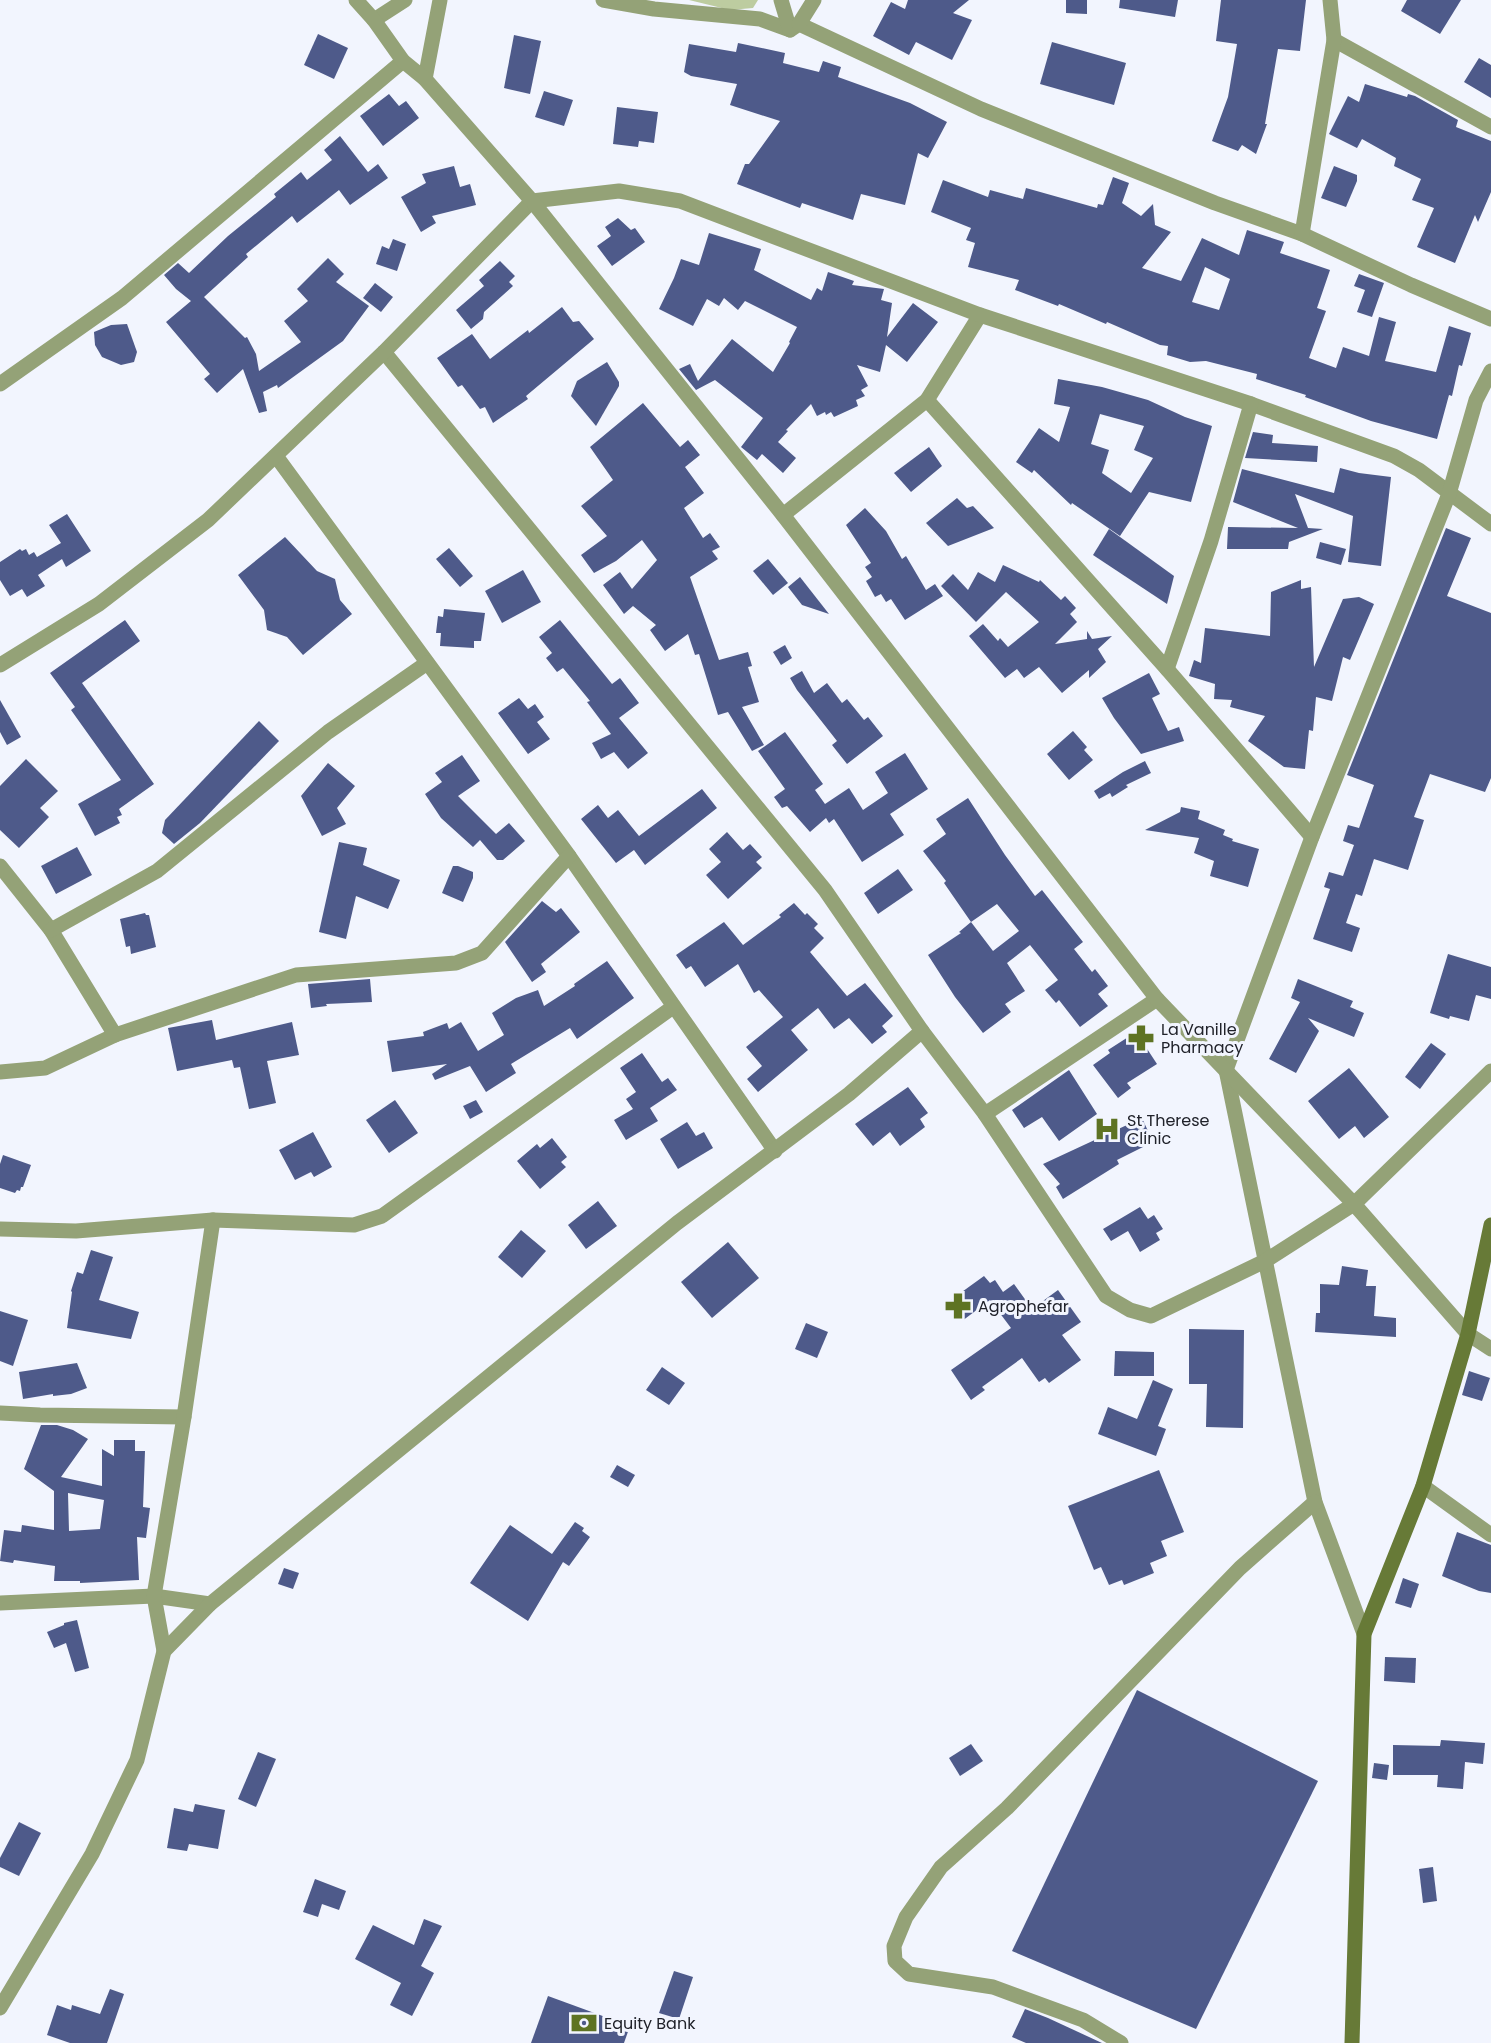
<svg xmlns="http://www.w3.org/2000/svg" width="1491" height="2043" viewBox="0 0 1491 2043" font-family="Poppins,sans-serif">
<style>
.green{fill:#bdcca0}
.building{fill:#4e5a8a;fill-rule:evenodd}
.lines{fill:none;stroke-linecap:round;stroke-linejoin:round}
.minor{stroke:#94a277;stroke-width:15}
.tertiary{stroke:#94a277;stroke-width:15}
.secondary{stroke:#677a37;stroke-width:15}
.labels{text-anchor:middle;stroke-width:6;stroke-linejoin:round;paint-order:stroke}
.poi-label{font-size:16px;fill:#20222a;stroke:#f2f5fe;text-anchor:start}
</style>
<rect width="100%" height="100%" fill="#f2f5fe"/>
<path class="green" d="M689,0H758L753,8L730,10Z"/>
<g class="building">
<path d="M908,0H969L953,13L972,20L952,60L916,42L909,55L873,36L891,2L905,9Z"/>
<path d="M1066,0H1087V14L1066,13Z"/>
<path d="M1120,0H1178L1175,17L1119,8Z"/>
<path d="M1221,0H1306L1300,51L1278,49L1265,124H1267L1256,154L1242,145L1238,151L1212,141L1228,97L1237,44L1216,41Z"/>
<path d="M1407,0H1461L1440,34L1401,11Z"/>
<path d="M318,34L348,48L334,79L304,65Z"/>
<path d="M514,35L541,41L530,94L504,88Z"/>
<path d="M1052,42L1126,63L1114,105L1040,84Z"/>
<path d="M738,43L785,53L783,63L819,72L823,61L841,67L838,77L910,103L947,122L928,158L918,153L905,205L861,194L853,220L802,203L800,208L737,184L745,164H749L780,121L730,105L737,84L691,76L684,72L689,44L736,52Z"/>
<path d="M1479,58L1491,65V98L1464,82Z"/>
<path d="M1365,84L1407,97L1408,94L1415,96L1458,120L1456,127L1491,141V192L1478,222L1475,215L1455,263L1417,247L1434,208L1412,200L1421,179L1394,166L1396,158L1362,139L1357,148L1329,134L1348,96L1359,102Z"/>
<path d="M544,91L573,100L564,126L535,117Z"/>
<path d="M389,94L399,106L406,101L419,118L383,146L360,116Z"/>
<path d="M617,107L658,112L654,143L639,141L638,147L613,144Z"/>
<path d="M340,136L368,172L378,164L388,178L350,205L339,190L297,223L292,216L246,254L248,257L204,297L245,338L247,337L256,354L259,371L301,342L284,321L308,301L297,289L328,258L344,274L336,282L369,306L343,341L278,388L277,385L263,392L267,411L259,413L243,369L217,393L204,379L210,374L166,322L191,301L176,289L164,275L178,263L189,273L228,236L276,197L274,194L301,172L307,180L332,160L324,150Z"/>
<path d="M454,166L460,187L470,184L476,205L432,216L436,223L421,232L401,197L426,183L422,174Z"/>
<path d="M1334,166L1357,175V181L1346,207L1321,198Z"/>
<path d="M1113,177L1129,183L1122,203L1141,216L1153,204L1155,225L1171,232L1142,268L1181,281L1202,238L1239,255L1247,230L1284,242L1280,253L1330,270L1317,308L1326,311L1309,358L1336,368L1343,347L1369,356L1379,317L1396,322L1385,361L1436,372L1449,326L1471,333L1462,366L1459,365L1452,396L1449,395L1437,439L1371,421L1305,397L1306,395L1256,379L1257,374L1206,361L1190,362L1167,355L1168,346L1160,345L1107,322L1106,324L1059,304L1058,306L1015,290L1019,280L968,267L975,243L966,240L971,228L931,212L943,180L988,197L990,190L1023,199L1026,188L1097,208L1098,204L1103,205ZM1205,267L1230,279L1219,310L1192,302Z"/>
<path d="M618,218L631,230L635,228L645,242L612,266L597,246L611,236L605,227Z"/>
<path d="M709,233L761,249L754,270L811,300L817,288L822,291L828,272L854,281L852,285L884,289L881,300L892,303L887,337L913,303L938,322L907,362L886,345L880,372L857,365L868,386L861,390L865,396L856,400L858,406L834,417L831,412L826,415L825,412L817,416L811,404L786,430L788,431L778,442L796,458L783,473L762,454L757,460L741,447L763,418L715,380L696,390L679,369L690,364L698,381L732,339L773,372L790,343L789,342L797,327L745,301L738,310L724,298L719,306L707,299L693,326L659,309L674,278L681,259L699,265Z"/>
<path d="M393,239L406,244L397,271L376,264L382,246L389,249Z"/>
<path d="M500,261L515,276L509,282L513,286L484,312L483,319L471,329L456,310L484,286L479,280Z"/>
<path d="M1359,274L1384,283L1372,317L1357,312L1365,290L1354,286Z"/>
<path d="M375,283L393,297L381,312L363,298Z"/>
<path d="M562,307L573,322L579,321L594,339L526,396L528,399L493,423L485,407L480,409L462,385L458,387L437,358L472,334L490,359L528,330L529,333Z"/>
<path d="M127,324L137,352L134,362L121,365L102,357L95,345L94,332L111,325Z"/>
<path d="M607,362L619,382V386L596,426L571,396L577,381Z"/>
<path d="M1058,379L1102,387L1148,400L1185,417L1212,426L1191,502L1149,492L1120,536L1072,503L1071,505L1034,470L1032,473L1016,462L1039,428L1059,442L1070,407L1054,404ZM1100,414L1144,426L1134,450L1153,458L1131,493L1102,473L1109,450L1091,444Z"/>
<path d="M643,403L680,447L688,440L700,455L685,467L704,493L684,508L703,538L710,533L720,547L712,551L718,559L690,577L719,660L748,652L752,666L748,667L759,702L742,707L764,745L752,751L728,712L718,715L699,654L695,655L688,634L665,651L650,630L656,625L633,606L624,614L603,585L620,572L632,589L657,560L642,540L616,561L594,573L581,555L607,536L581,506L613,480L590,447Z"/>
<path d="M1253,432L1273,435L1272,443L1318,446L1317,462L1245,458Z"/>
<path d="M929,447L942,466L911,492L894,473Z"/>
<path d="M1340,468L1359,473L1391,477L1381,566L1348,562L1353,516L1295,494L1308,528L1323,529L1289,542L1288,549H1227L1228,527L1298,528L1233,502L1242,469L1334,493Z"/>
<path d="M957,498L967,508L973,506L994,528L948,546L926,523Z"/>
<path d="M865,508L886,531L902,559L906,556L926,590L935,584L943,596L905,620L891,599L886,602L881,594L875,597L866,581L872,577L865,567L871,563L846,525Z"/>
<path d="M67,514L91,551L66,567L62,559L38,575L45,586L27,597L22,589L10,596L0,580V562L20,549L22,551L26,549L29,555L34,552L37,557L61,543L49,525Z"/>
<path d="M1446,528L1471,538L1447,596L1491,613V778L1485,792L1430,774L1414,817L1424,820L1408,870L1374,859L1362,896L1356,894L1346,923L1360,928L1352,952L1313,939L1330,889L1324,887L1329,872L1343,876L1354,845L1343,841L1348,825L1359,828L1374,785L1347,775Z"/>
<path d="M1109,529L1174,576L1167,604L1093,555Z"/>
<path d="M285,537L317,571L335,579L340,600L352,614L303,655L287,637L267,630L264,610L238,575Z"/>
<path d="M1320,542L1346,549L1341,565L1316,558Z"/>
<path d="M449,548L473,576L460,587L436,559Z"/>
<path d="M768,559L788,583L773,595L753,571Z"/>
<path d="M1003,565L1039,582L1040,580L1061,600L1065,596L1076,608L1070,614L1077,622L1055,644L1087,639V631L1092,639L1112,636L1098,649L1106,662L1089,678V670L1062,693L1039,667L1024,678L1017,669L1005,678L969,636L983,624L998,641L1000,638L1008,647L1039,622L1006,592L976,622L941,586L953,574L968,590L978,572L995,582Z"/>
<path d="M523,570L541,602L502,623L485,591Z"/>
<path d="M800,577L829,614L802,605L788,587Z"/>
<path d="M1301,580V589L1311,587L1314,667L1343,599L1359,597L1374,604L1350,660L1343,657L1332,701L1316,697L1313,731L1309,730L1305,769L1284,767L1248,741L1265,716L1230,707L1232,700L1214,699L1215,684L1189,676L1194,660L1201,663L1205,628L1270,636L1271,592Z"/>
<path d="M444,609L485,613L481,641H474V648L440,646L441,633H436L438,616L443,617Z"/>
<path d="M125,620L140,641L82,683L154,784L119,809L122,815L117,817L120,823L95,836L78,804L121,780L71,710L75,707L50,673Z"/>
<path d="M560,620L612,684L620,678L639,703L619,718L648,753L628,769L614,752L601,759L592,743L611,734L587,702L590,701L563,668L557,672L546,658L552,653L539,637Z"/>
<path d="M785,645L792,658L781,665L773,652Z"/>
<path d="M802,671L814,693L827,683L842,703L847,699L864,720L868,717L883,736L847,764L832,745L837,741L797,690L790,678Z"/>
<path d="M1149,673L1160,694L1152,698L1168,731L1179,727L1184,741L1141,754L1114,718L1102,698Z"/>
<path d="M519,698L528,709L535,704L544,717L537,722L550,739L528,754L498,713Z"/>
<path d="M0,700L21,737L7,745L0,732Z"/>
<path d="M259,721L279,741L200,823L174,844L162,833L165,820Z"/>
<path d="M1073,731L1087,747L1084,750L1093,760L1069,780L1047,754Z"/>
<path d="M785,732L823,784L815,790L825,804L849,788L863,810L888,793L875,772L905,753L928,789L890,814L904,835L862,862L834,819L829,823L826,818L810,832L787,806L782,808L774,797L785,789L758,751Z"/>
<path d="M462,755L480,781L458,796L496,834L509,823L525,841L503,860H497L480,840L473,847L441,818L425,794L442,782L435,773Z"/>
<path d="M26,759L58,791L40,808L49,817L19,848L0,830V786Z"/>
<path d="M1145,761L1151,773L1126,785L1128,787L1112,797L1110,793L1099,799L1094,791L1123,772Z"/>
<path d="M328,763L355,786L337,808L346,824L322,836L301,796Z"/>
<path d="M702,789L717,808L645,865L634,850L616,863L581,819L598,805L608,818L618,810L639,836Z"/>
<path d="M968,798L1005,855L1035,896L1042,890L1083,942L1074,949L1092,972L1095,969L1108,986L1098,994L1108,1006L1080,1027L1059,1000L1056,1003L1045,990L1058,980L1030,945L1007,963L1025,991L1005,1004L1011,1012L983,1033L955,997L928,955L961,933L959,932L971,922L993,951L1019,931L997,904L971,922L944,883L946,881L923,851L946,834L936,819Z"/>
<path d="M1181,807L1200,811L1198,819L1225,830L1223,835L1233,839L1232,841L1259,849L1248,887L1210,876L1214,861L1194,853L1199,838L1145,830L1180,812Z"/>
<path d="M727,832L743,850L750,844L762,857L756,862L762,868L728,899L706,875L721,862L709,849Z"/>
<path d="M339,842L367,848L363,865L400,880L388,909L356,896L346,939L319,932Z"/>
<path d="M77,847L92,875L56,894L41,866Z"/>
<path d="M453,866H458L473,872V878L463,902L442,893Z"/>
<path d="M898,869L913,890L878,914L864,893Z"/>
<path d="M542,901L556,912L561,908L580,932L541,964L546,972L532,982L505,942Z"/>
<path d="M794,903L805,915L807,913L818,924L814,928L824,938L810,952L847,996L865,983L893,1016L882,1026L887,1032L872,1044L849,1018L834,1029L818,1008L791,1030L808,1050L758,1092L747,1079L762,1066L746,1047L783,1017L759,990L754,993L738,964L705,987L691,966L686,969L676,955L724,922L743,945L781,917L779,915Z"/>
<path d="M145,913L146,915H149L156,947L131,954L130,946L126,947L120,919Z"/>
<path d="M1448,954L1491,967V999L1476,995L1469,1021L1450,1016L1449,1019L1430,1013Z"/>
<path d="M607,961L634,998L577,1039L570,1028L511,1064L516,1073L486,1092L470,1066L435,1080L432,1074L447,1064L392,1072L387,1041L424,1036L423,1032L447,1023L449,1029L461,1022L478,1051L504,1035L492,1013L516,998L538,990L544,1006L575,986L574,984Z"/>
<path d="M370,979L372,1002L326,1004L327,1006L311,1008L308,984Z"/>
<path d="M1298,979L1353,1001L1350,1007L1364,1013L1354,1037L1308,1018L1319,1031L1296,1073L1269,1059L1300,1002L1291,998Z"/>
<path d="M212,1020L216,1040L292,1022L299,1055L267,1061L276,1103L249,1109L240,1067L234,1068L232,1060L177,1071L168,1028Z"/>
<path d="M1136,1032L1157,1064L1127,1083L1131,1088L1118,1098L1093,1065L1110,1053L1108,1050Z"/>
<path d="M1431,1043L1446,1054L1420,1089L1405,1077Z"/>
<path d="M642,1053L662,1082L668,1078L677,1090L650,1108L658,1121L626,1140L614,1120L633,1109L626,1099L636,1092L620,1068Z"/>
<path d="M1349,1068L1389,1117L1364,1138L1355,1126L1339,1139L1308,1101Z"/>
<path d="M1069,1070L1097,1114L1059,1141L1042,1117L1024,1128L1012,1110Z"/>
<path d="M908,1087L928,1113L920,1119L925,1127L900,1146L890,1132L873,1146L855,1124Z"/>
<path d="M395,1100L418,1133L389,1153L366,1120Z"/>
<path d="M476,1100L483,1112L470,1119L463,1106Z"/>
<path d="M1142,1118L1153,1142L1117,1160L1119,1164L1063,1199L1056,1187L1060,1184L1043,1164Z"/>
<path d="M687,1122L696,1136L704,1132L713,1148L678,1169L660,1139Z"/>
<path d="M313,1132L332,1167L314,1177L311,1172L295,1180L279,1150Z"/>
<path d="M552,1138L567,1157L561,1162L566,1167L540,1189L517,1161L537,1144L540,1148Z"/>
<path d="M3,1155L31,1165L23,1187H21L20,1191L17,1190L15,1193L0,1188V1164Z"/>
<path d="M598,1201L617,1226L586,1249L568,1225Z"/>
<path d="M1140,1207L1148,1219L1154,1215L1163,1229L1156,1233L1160,1240L1140,1252L1128,1231L1111,1241L1103,1229Z"/>
<path d="M521,1230L546,1251L522,1278L498,1257Z"/>
<path d="M728,1242L759,1278L712,1318L681,1282Z"/>
<path d="M91,1250L113,1257L99,1300L139,1312L131,1339L67,1328L72,1292L71,1291L77,1272L83,1274Z"/>
<path d="M1342,1266L1368,1270L1366,1286H1376L1374,1316L1396,1318V1337L1315,1332L1316,1313H1320V1284L1339,1285Z"/>
<path d="M984,1276L990,1283L995,1280L1003,1292L1014,1284L1032,1309L1058,1290L1081,1322L1062,1335L1081,1360L1049,1383L1045,1378L1039,1382L1022,1358L982,1387L985,1390L971,1400L951,1370L1011,1328L990,1300L962,1321L948,1302Z"/>
<path d="M0,1311L28,1320L13,1366L0,1361Z"/>
<path d="M806,1323L828,1332L817,1358L795,1349Z"/>
<path d="M1189,1329L1244,1330L1243,1428L1206,1427L1207,1384H1189Z"/>
<path d="M1115,1351L1154,1352V1376H1114Z"/>
<path d="M77,1363L87,1388L71,1394L53,1396V1394L23,1399L19,1372Z"/>
<path d="M662,1367L685,1383L669,1405L646,1390Z"/>
<path d="M1469,1371L1490,1378L1482,1401L1462,1395Z"/>
<path d="M1153,1380L1173,1389L1158,1426L1166,1429L1156,1456L1098,1434L1108,1407L1137,1419Z"/>
<path d="M41,1425H57L73,1430L88,1439L61,1477L102,1486V1449L114,1456V1440H135V1451H145L143,1507L150,1508L146,1538L137,1537L139,1580L80,1583V1581H54L55,1566L14,1560L13,1563L0,1561L4,1530L21,1532L22,1525L54,1530V1491L24,1469ZM68,1493L104,1500L100,1529L69,1531Z"/>
<path d="M617,1465L635,1475L628,1487L610,1477Z"/>
<path d="M1159,1470L1184,1532L1161,1541L1167,1556L1150,1563L1154,1573L1124,1585L1122,1580L1109,1585L1101,1567L1094,1570L1068,1506Z"/>
<path d="M575,1522L584,1528L582,1531L590,1537L569,1566L563,1562L528,1621L470,1583L510,1525L552,1554Z"/>
<path d="M1457,1532L1491,1545V1593L1479,1591L1442,1576Z"/>
<path d="M284,1568L299,1573L293,1589L278,1584Z"/>
<path d="M1403,1578L1419,1584L1411,1608L1395,1603Z"/>
<path d="M77,1620L89,1668L75,1672L66,1643L54,1648L47,1632L64,1625V1623Z"/>
<path d="M1385,1657L1416,1658L1415,1683L1384,1681Z"/>
<path d="M1137,1690L1318,1781L1196,2029L1012,1951Z"/>
<path d="M1441,1740L1485,1743L1483,1764L1465,1762L1463,1789L1437,1787L1438,1775H1393V1745L1440,1746Z"/>
<path d="M971,1744L983,1761L960,1776L949,1758Z"/>
<path d="M258,1752L276,1759L256,1807L238,1799Z"/>
<path d="M1374,1763L1389,1765L1387,1780L1372,1778Z"/>
<path d="M195,1804L225,1810L218,1849L189,1844L187,1851L167,1848L174,1808L193,1812Z"/>
<path d="M19,1822L41,1833L19,1876L0,1867V1858Z"/>
<path d="M1433,1867L1437,1901L1423,1903L1419,1869Z"/>
<path d="M315,1879L346,1891L339,1910L322,1904L318,1917L303,1912Z"/>
<path d="M424,1919L442,1926L421,1966L434,1973L412,2016L390,2005L401,1983L355,1959L373,1925L414,1945Z"/>
<path d="M674,1971L693,1977L679,2019L659,2013Z"/>
<path d="M110,1989L124,1994L107,2043H70L47,2035L57,2005L71,2010L72,2005L100,2014Z"/>
<path d="M548,1996L630,2026L624,2043H531Z"/>
<path d="M1025,2009L1048,2018L1102,2043H1026L1012,2037Z"/>
</g>
<g class="lines">
<g class="minor">
<path d="M603,0L654,9L760,19L790,30L799,24L981,109L1215,203L1302,234L1411,285L1491,319"/>
<path d="M781,0L790,30"/>
<path d="M374,20L405,0"/>
<path d="M799,24L814,0"/>
<path d="M1334,40L1491,127"/>
<path d="M425,79L440,0"/>
<path d="M1302,234L1334,40L1330,0"/>
<path d="M384,352L825,890L922,1031"/>
<path d="M0,384L122,298L403,61"/>
<path d="M927,400L1167,669L1312,837"/>
<path d="M276,456L569,856L775,1151"/>
<path d="M783,515L927,400L980,315"/>
<path d="M0,665L99,604L208,520L384,352L532,201L619,191L680,201L980,315L1251,404L1394,456L1419,470L1491,524"/>
<path d="M1167,669L1211,541L1251,404"/>
<path d="M0,866L51,930L115,1035"/>
<path d="M51,930L157,871L328,732L427,663"/>
<path d="M0,1072L45,1068L115,1035L296,975L456,963L482,953L569,856"/>
<path d="M985,1114L1157,999"/>
<path d="M0,1229L76,1231L213,1220L354,1225L382,1216L673,1007"/>
<path d="M1468,1334L1491,1349"/>
<path d="M0,1413L40,1415L184,1417"/>
<path d="M1423,1486L1491,1535"/>
<path d="M0,1603L154,1596L210,1604"/>
<path d="M1364,1634L1315,1502L1226,1070L1312,837L1449,494L1476,400L1491,371"/>
<path d="M164,1651L154,1596L184,1417L213,1220"/>
<path d="M0,2008L92,1854L137,1760L164,1651L210,1604L677,1223L849,1094L922,1031L985,1114L1106,1296L1130,1310L1151,1316L1265,1261L1354,1204L1491,1071"/>
<path d="M1121,2043L1083,2020L993,1987L909,1974L895,1961L894,1946L906,1917L941,1867L1007,1808L1240,1568L1315,1502"/>
</g>
<path class="tertiary" d="M356,0L374,20L403,61L425,79L532,201L783,515L1157,999L1354,1204L1468,1334"/>
<path class="secondary" d="M1352,2043L1364,1634L1423,1486L1468,1334L1491,1225"/>
</g>
<defs>
<g id="pharmacy-bare" transform="scale(2.07)"><path d="M-2-6h4v4h4v4h-4v4h-4v-4h-4v-4h4Z" fill="#5e7323" stroke="#f2f5fe" stroke-width="2.5" paint-order="stroke"/></g>
<g id="hospital-bare" transform="scale(2.07)"><path d="M-5-5h3v3.5h4V-5h3V5h-3V1.5h-4V5h-3Z" fill="#5e7323" stroke="#f2f5fe" stroke-width="2.5" paint-order="stroke"/></g>
<g id="bank-bare" transform="scale(2.07)"><path d="M-6-4H6V4H-6ZM0-2.3a2.3 2.3 0 1 0 0 4.6a2.3 2.3 0 1 0 0-4.6Z" fill="#5e7323" stroke="#f2f5fe" stroke-width="2.5" paint-order="stroke"/></g>
</defs>
<g fill-rule="evenodd">
<use href="#pharmacy-bare" x="1141" y="1038"/>
<use href="#hospital-bare" x="1107" y="1129"/>
<use href="#pharmacy-bare" x="958" y="1306"/>
<use href="#bank-bare" x="584" y="2023"/>
</g>
<g class="labels">
<g class="poi-label">
<text x="1161" y="1035">La Vanille<tspan x="1161" dy="18">Pharmacy</tspan></text>
<text x="1127" y="1126">St Therese<tspan x="1127" dy="18">Clinic</tspan></text>
<text x="978" y="1312">Agrophefar</text>
<text x="604" y="2029">Equity Bank</text>
</g>
</g>
</svg>
